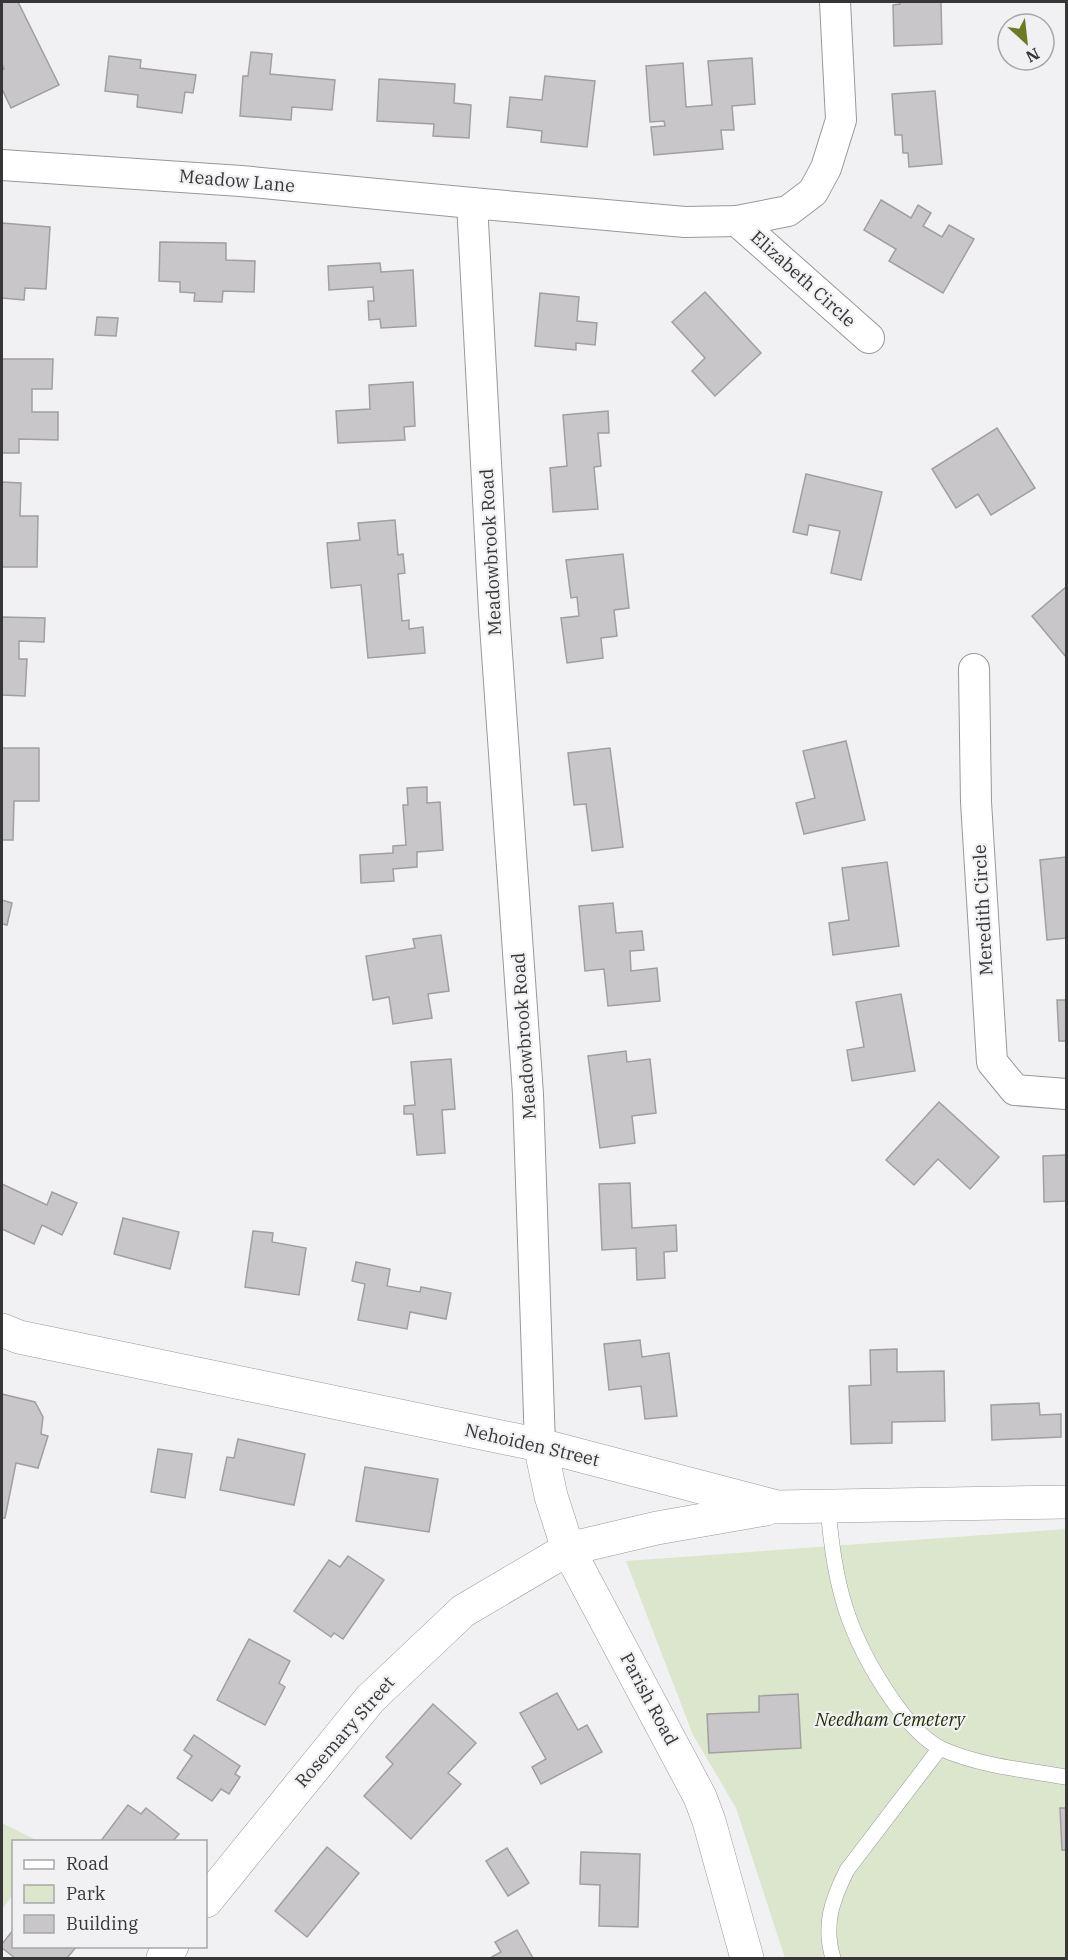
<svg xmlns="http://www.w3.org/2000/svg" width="1068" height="1960" viewBox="0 0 1068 1960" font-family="'IBM Plex Serif',serif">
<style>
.green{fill:#dbe6cd}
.building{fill:#c8c6c8;stroke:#a19fa0;stroke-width:1.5}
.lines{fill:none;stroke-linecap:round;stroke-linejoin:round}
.lane-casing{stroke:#98989b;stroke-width:16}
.street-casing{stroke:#98989b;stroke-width:32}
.secondary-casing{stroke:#98989b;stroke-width:34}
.lane{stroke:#fff;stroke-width:15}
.street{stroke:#fff;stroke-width:30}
.secondary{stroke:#fff;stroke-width:33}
.labels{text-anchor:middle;stroke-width:4.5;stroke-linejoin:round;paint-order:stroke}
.street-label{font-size:18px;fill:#363637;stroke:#f1f1f3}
.park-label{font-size:18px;font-style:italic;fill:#222f07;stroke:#f1f1f3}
</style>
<rect width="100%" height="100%" fill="#f1f1f3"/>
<g class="green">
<path d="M1066,1529V1958H785L736,1808L693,1735L626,1561Z"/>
<path d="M2,1823L38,1841L14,1842L13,1895L2,1909Z"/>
</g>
<g class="building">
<path d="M2,2H18L59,85L11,108L2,89V70L4,69L2,64Z"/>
<path d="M900,2H941L942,44L894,46L893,5L900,4Z"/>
<path d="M251,52L272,54L270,74L335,80L332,110L292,107L291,120L240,116L243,76H248Z"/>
<path d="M109,56L141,60L140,68L196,75L193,93L185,92L182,113L137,107L138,95L105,91Z"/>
<path d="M752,58L755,104L732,106L734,130H721L723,149L654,155L651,127L665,126L664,121L650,122L646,66L683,63L686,107L712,105L708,61Z"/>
<path d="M545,76L595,81L587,147L541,142L542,131L507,127L510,97L542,100Z"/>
<path d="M379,79L455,84L454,103L471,105L469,138L433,136L434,124L377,121Z"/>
<path d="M935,91L942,164L909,167L908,153H903L902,135H895L892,94Z"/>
<path d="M881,200L911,218L918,205L931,213L923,226L942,237L949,225L974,239L943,293L889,261L896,249L864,230Z"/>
<path d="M2,223L50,227L46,289L25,288L24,300L2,298Z"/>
<path d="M160,242L226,243V260L255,261L254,292L223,291L222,302L194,301L195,293L180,292V282L159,281Z"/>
<path d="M380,263L381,272L413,270L416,326L381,328L380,319L369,320L368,301H374L373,287L329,290L328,266Z"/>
<path d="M705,292L761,353L715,396L692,371L705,358L672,322Z"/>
<path d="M540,293L579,297L577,321L597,323L595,345L576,343V350L535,346Z"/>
<path d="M97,317L118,318L116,336L95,335Z"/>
<path d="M2,359H53L52,389H32V412H58V440L19,439V453H2Z"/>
<path d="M413,382L415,426L404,427L405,440L338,443L336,411L370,409L369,385Z"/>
<path d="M608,411L609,433H598L601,466L594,467L598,509L553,512L550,468L567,466L563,415Z"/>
<path d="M997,428L1035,488L991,515L978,494L956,508L932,469Z"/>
<path d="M806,474L882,492L861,580L831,573L840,531L809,525L807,535L793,532Z"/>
<path d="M2,482L21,483L20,516H38L37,567H2Z"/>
<path d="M395,520L398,555L403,554L405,573L398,574L402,621L409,620V629L423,627L425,653L368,658L361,585L331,588L327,543L360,540L358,523Z"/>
<path d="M623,554L629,608L614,610L617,636L601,638L603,658L567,663L561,618L579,616L577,597L571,598L566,560Z"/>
<path d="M1066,587V657L1032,616Z"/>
<path d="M2,617L45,618L44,642L19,641V659H27L25,696L2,695Z"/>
<path d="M846,741L865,820L804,834L796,803L815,798L803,751Z"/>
<path d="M2,748H39V801H14L13,840H2Z"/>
<path d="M610,748L623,847L592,851L586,804L574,805L568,753Z"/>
<path d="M427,787V803L440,802L443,850L417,852V867L393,869L394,881L361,883L360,855L393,853V846L406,845L403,805H408L407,788Z"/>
<path d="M1066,857V938L1047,940L1040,860Z"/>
<path d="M887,862L899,946L833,955L829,923L849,920L842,868Z"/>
<path d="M2,892V900L12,903L7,925L2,924Z"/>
<path d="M613,903L616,933L642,931L644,950L630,951L631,971L657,968L660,1001L608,1006L604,969L585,971L579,906Z"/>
<path d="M441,935L449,991L428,994L432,1018L393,1024L389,997L373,1000L366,956L415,948L413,939Z"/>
<path d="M901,994L915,1071L852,1081L847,1050L864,1047L856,1002Z"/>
<path d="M1057,1000H1066V1041H1059Z"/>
<path d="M626,1051L627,1062L650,1059L656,1113L632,1116L635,1143L600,1148L588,1056Z"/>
<path d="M451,1059L455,1109L442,1110L445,1153L417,1155L413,1114H404V1106L415,1105L411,1062Z"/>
<path d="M939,1102L999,1157L970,1189L938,1159L914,1185L886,1160Z"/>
<path d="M1066,1155V1201L1044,1202L1043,1156Z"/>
<path d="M630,1183L632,1228L676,1225L677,1251L664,1252L665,1278L637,1280L636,1248L602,1250L599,1184Z"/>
<path d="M2,1184L47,1205L52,1192L77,1203L62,1235L42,1225L34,1244L2,1229Z"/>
<path d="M123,1218L179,1232L170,1269L114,1254Z"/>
<path d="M253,1231L273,1233L272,1242L306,1248L299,1295L245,1287Z"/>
<path d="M356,1262L390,1269L387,1286L420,1292L421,1287L451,1293L446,1319L410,1312L407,1329L358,1320L365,1284L352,1281Z"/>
<path d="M640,1340L642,1357L669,1353L677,1416L645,1419L641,1386L609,1390L604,1344Z"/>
<path d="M897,1349V1372L944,1371L945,1421L892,1422V1443L851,1444L849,1386L871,1385L870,1350Z"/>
<path d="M2,1394L35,1402L43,1417L41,1434L48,1436L38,1468L16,1463L5,1518H2Z"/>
<path d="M1039,1403L1040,1415L1061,1414V1437L992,1440L991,1405Z"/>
<path d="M238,1439L305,1454L294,1505L220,1490L227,1457L234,1458Z"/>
<path d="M158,1449L192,1454L185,1498L151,1492Z"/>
<path d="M365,1467L438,1479L429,1532L356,1521Z"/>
<path d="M348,1556L384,1580L343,1639L334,1633L331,1637L294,1611L329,1560L340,1567Z"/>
<path d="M249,1639L290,1661L279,1683L285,1687L265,1725L217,1700Z"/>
<path d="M557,1693L578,1730L587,1725L602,1752L541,1784L532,1767L546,1759L520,1713Z"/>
<path d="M798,1694L801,1748L709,1753L707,1714L759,1712V1696Z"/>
<path d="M433,1704L476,1743L448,1773L461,1784L411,1839L364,1796L393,1764L386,1757Z"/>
<path d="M194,1735L240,1766L235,1774L240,1777L229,1794L221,1789L212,1801L177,1778L192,1756L184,1750Z"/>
<path d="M128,1805L141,1814L146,1808L179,1834L172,1842H100Z"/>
<path d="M1060,1808H1066V1850H1062Z"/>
<path d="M327,1847L359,1873L307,1937L275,1911Z"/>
<path d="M507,1848L529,1883L508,1896L486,1861Z"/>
<path d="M581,1852L640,1854L638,1927L599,1926L600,1885L580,1884Z"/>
<path d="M14,1929V1946H77L67,1958H15L2,1948V1944Z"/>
<path d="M517,1930L533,1958H490L501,1952L495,1942Z"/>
</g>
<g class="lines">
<g class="lane-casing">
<g id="lane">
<path d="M828,1507C834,1584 847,1634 891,1698C904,1717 921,1739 942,1749C980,1766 1026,1770 1066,1777"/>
<path d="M833,1958C823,1925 832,1900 847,1870L940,1748"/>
</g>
</g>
<g class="street-casing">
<g id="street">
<path d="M2,165L241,181L472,203"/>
<path d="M737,221L869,338"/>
<path d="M974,669L976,802L992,1062L1015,1090L1066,1094"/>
<path d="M540,1445L528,1094L494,611L472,203L685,222L737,221L788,211L813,192L826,168L841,120L835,2"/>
</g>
</g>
<g class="secondary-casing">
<g id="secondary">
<path d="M2,1330L19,1337L540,1445L777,1507L1066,1502"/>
<path d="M540,1445L551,1496L568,1549L700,1797L709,1821L747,1958"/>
<path d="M206,1901L370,1699L463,1611L568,1549L657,1528L766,1509"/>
<path d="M163,1958L172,1946"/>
</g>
</g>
<use href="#lane" class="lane"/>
<use href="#street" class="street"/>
<use href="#secondary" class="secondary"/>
</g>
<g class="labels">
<g class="street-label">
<text transform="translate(237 181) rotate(5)" y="6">Meadow Lane</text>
<text transform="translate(803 279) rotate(42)" y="6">Elizabeth Circle</text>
<text transform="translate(491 552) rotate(-93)" y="6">Meadowbrook Road</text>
<text transform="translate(983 910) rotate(-93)" y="6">Meredith Circle</text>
<text transform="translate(524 1036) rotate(-94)" y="6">Meadowbrook Road</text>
<text transform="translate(532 1445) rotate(13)" y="6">Nehoiden Street</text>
<text transform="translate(649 1699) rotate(62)" y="6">Parish Road</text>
<text transform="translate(345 1732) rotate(-49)" y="6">Rosemary Street</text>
</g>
<g class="park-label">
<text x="890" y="1726">Needham Cemetery</text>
</g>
</g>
<rect width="1068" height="1960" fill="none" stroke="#363637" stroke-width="6"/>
<rect x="12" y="1840" width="195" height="108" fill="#f1f1f3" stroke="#a6a6a8" stroke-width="1.5"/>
<rect x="24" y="1860" width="30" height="9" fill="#ffffff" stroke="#a6a6a8" stroke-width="1.5"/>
<text x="66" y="1870" font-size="18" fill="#363637">Road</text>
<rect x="24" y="1885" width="30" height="18" fill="#dbe6cd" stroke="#a6a6a8" stroke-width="1.5"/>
<text x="66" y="1900" font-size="18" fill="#363637">Park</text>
<rect x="24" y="1915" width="30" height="18" fill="#c8c6c8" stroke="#a6a6a8" stroke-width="1.5"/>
<text x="66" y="1930" font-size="18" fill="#363637">Building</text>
<g transform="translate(1026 42) rotate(153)"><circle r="28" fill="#f1f1f3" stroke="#a6a6a8" stroke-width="1.5"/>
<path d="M0-4.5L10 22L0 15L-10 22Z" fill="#6e7924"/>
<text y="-9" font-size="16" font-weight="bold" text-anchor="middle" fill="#363637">N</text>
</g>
</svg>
